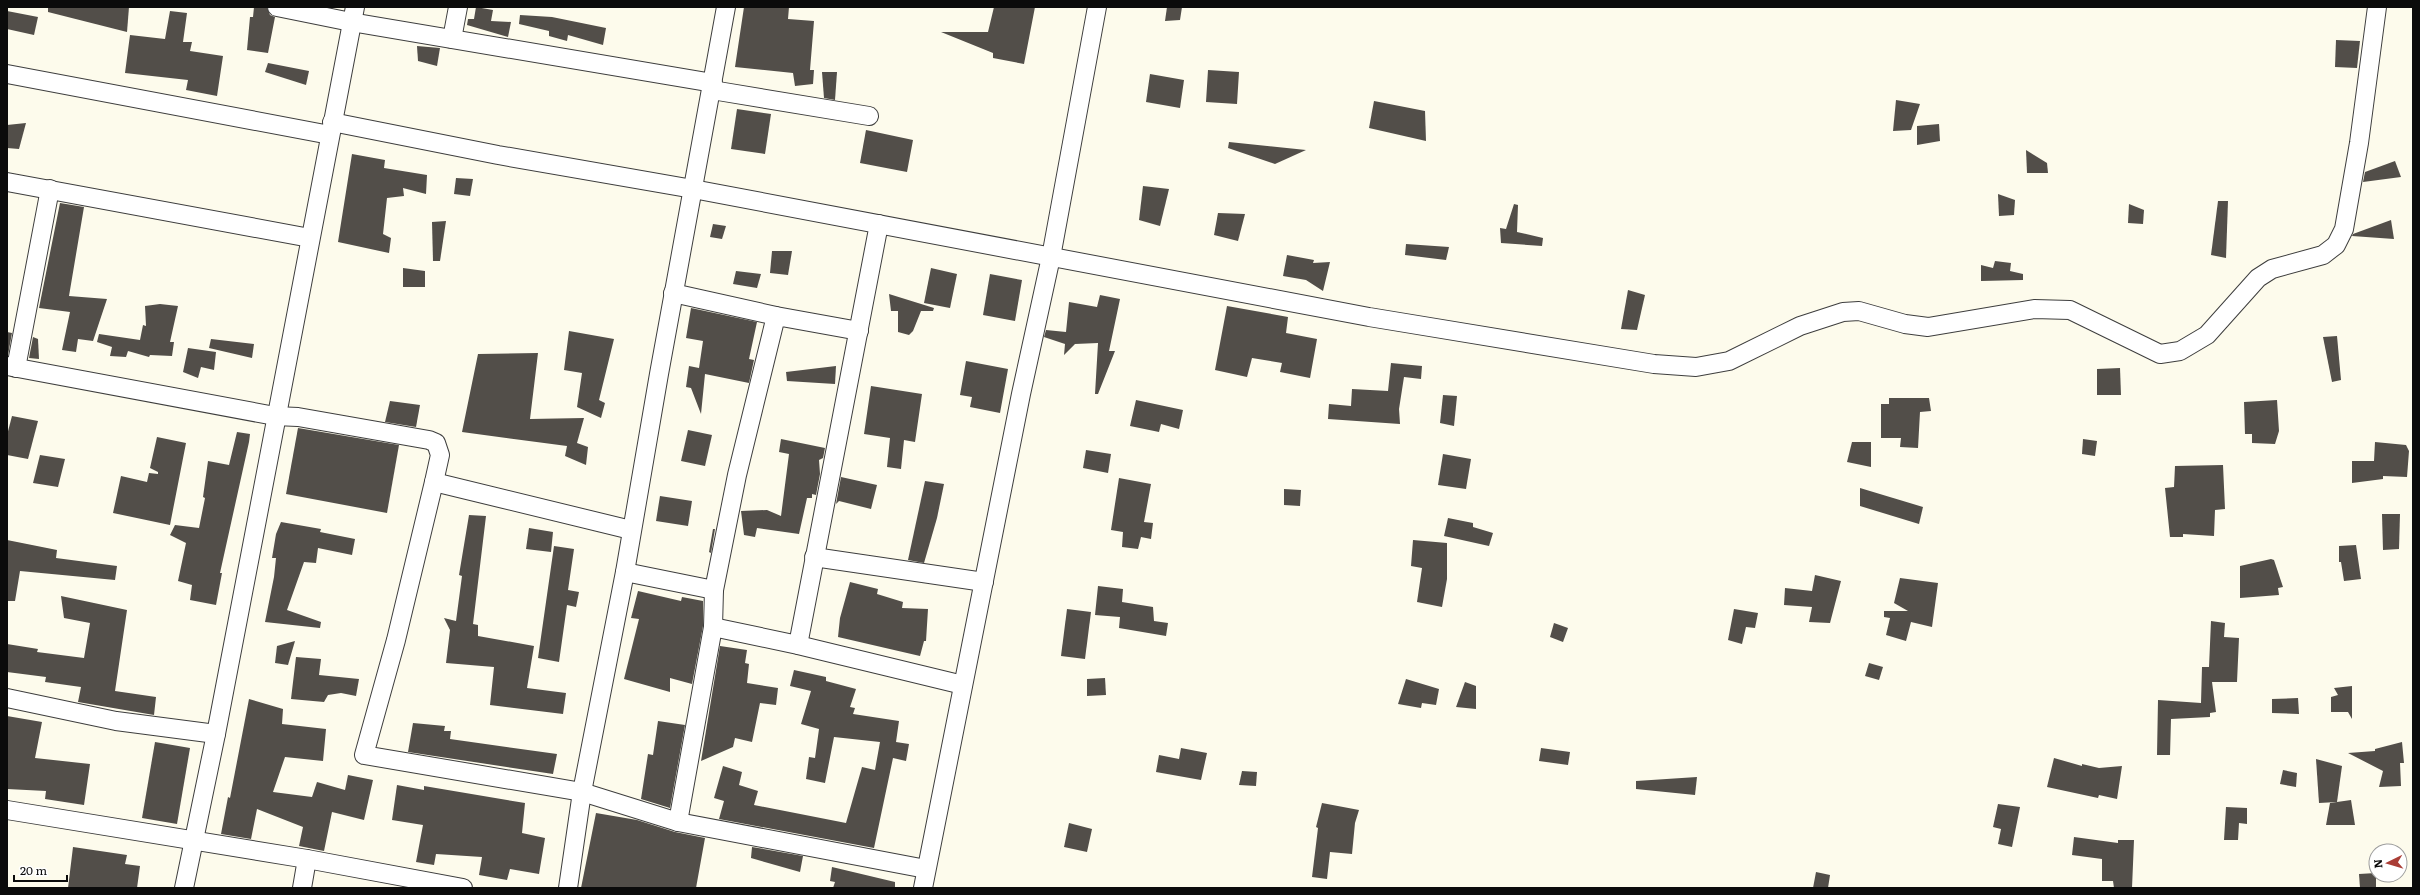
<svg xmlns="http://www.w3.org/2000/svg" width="2420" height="895" viewBox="0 0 2420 895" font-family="Literata,serif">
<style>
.building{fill:#524e49}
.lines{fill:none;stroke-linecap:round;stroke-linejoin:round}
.minor-casing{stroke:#3e3e3e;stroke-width:20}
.minor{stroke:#fff;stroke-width:18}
</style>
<rect width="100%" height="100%" fill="#fdfbec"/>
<g class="building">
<path d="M48,7H129L127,32L48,12Z"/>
<path d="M254,7H267L270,15L275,17L268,53L247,50L250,17H253Z"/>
<path d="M476,7L493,10L491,21L511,22L508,37L467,25L468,19H474Z"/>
<path d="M744,7H789L788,19L814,21L810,70H814L813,84L795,86L793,73L735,67Z"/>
<path d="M994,7H1035L1024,64L993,58V53L941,32H988Z"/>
<path d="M1167,7H1182L1180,20L1165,21Z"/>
<path d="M7,11L38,17L34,35L7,29Z"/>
<path d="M170,11L187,13L183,42H192L190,51L223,56L217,96L186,90L188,80L125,73L130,35L165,39Z"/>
<path d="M520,15L552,17L606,28L603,45L568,35L567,41L549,36V31L519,24Z"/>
<path d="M2336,40L2360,41L2357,68L2335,67Z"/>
<path d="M417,46L440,48L437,66L418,61Z"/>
<path d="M268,63L309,71L306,85L265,72Z"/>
<path d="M1208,70L1239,72L1237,104L1206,102Z"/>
<path d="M822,72H837L835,100L824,98Z"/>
<path d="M1150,74L1184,80L1180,108L1146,102Z"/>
<path d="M1896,100L1920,104L1911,130L1893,131Z"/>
<path d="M1374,101L1425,111L1426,141L1369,128Z"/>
<path d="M737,109L771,114L765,154L731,149Z"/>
<path d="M26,123L19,149L7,148V125Z"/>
<path d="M1939,124L1940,141L1917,145V126Z"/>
<path d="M866,130L913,140L907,172L860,163Z"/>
<path d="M1229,142L1306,150L1275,164L1228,148Z"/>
<path d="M2026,150L2047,163L2048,173H2027Z"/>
<path d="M352,154L385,160L384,168L427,175L426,194L403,188L404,196L387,198L383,234L391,238L389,253L338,242Z"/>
<path d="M2395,161L2401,177L2363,182L2365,172Z"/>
<path d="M456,178L473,179L470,196L454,194Z"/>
<path d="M1143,186L1169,189L1160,226L1139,220Z"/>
<path d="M1998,194L2015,200L2014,215L1999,216Z"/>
<path d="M2218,201H2228L2226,258L2211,255Z"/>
<path d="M60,203L84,207L69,296L107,299L93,341L78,339L76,352L62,350L70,312L39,308Z"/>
<path d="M1514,204L1518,205L1517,232L1543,238L1542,246L1501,243L1500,228L1506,229Z"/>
<path d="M2129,204L2144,210L2143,224L2128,223Z"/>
<path d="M1218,213L1245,214L1238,241L1214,235Z"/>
<path d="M2391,220L2394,239L2352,236L2353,234Z"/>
<path d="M446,221L440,261H433L432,222Z"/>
<path d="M713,224L726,226L722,239L710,237Z"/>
<path d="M1406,244L1449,247L1446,260L1405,255Z"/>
<path d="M772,251H792L788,275L770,273Z"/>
<path d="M1287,255L1314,260L1313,263L1330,262L1323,291L1306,280L1283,276Z"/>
<path d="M1995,261L2011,263L2010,271L2023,274V280L1981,281V265L1993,268Z"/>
<path d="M403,268L425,271V287H403Z"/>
<path d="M931,268L957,274L950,308L924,303Z"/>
<path d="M736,271L761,274L757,288L733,284Z"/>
<path d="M990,274L1022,280L1015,321L983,315Z"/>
<path d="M1628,290L1645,295L1637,330L1621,329Z"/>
<path d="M889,294L934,308L933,311H921L913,331L909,335L898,332V311H891Z"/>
<path d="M1100,295L1120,299L1109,351H1115L1098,394H1095L1098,343L1075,344L1064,355L1065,344L1044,337L1046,330L1066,332L1069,302L1097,307Z"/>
<path d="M160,304L178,306L170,342H174L172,356L150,355L149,357L128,351L126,357L110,356L112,347L97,342L99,334L140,340L143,325L146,326L145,306Z"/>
<path d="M1227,306L1288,317L1286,333L1317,339L1310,378L1280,372L1282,363L1252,358L1247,377L1215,370Z"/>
<path d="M691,308L757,322L749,359L754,360L749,383L705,374L701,414L691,388L686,387L689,366L699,368L703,341L686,338Z"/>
<path d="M569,331L614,339L599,400L605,403L601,418L577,407L582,373L564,370Z"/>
<path d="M7,332L12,333L8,355H7Z"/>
<path d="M2337,336L2341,380L2332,382L2323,337Z"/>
<path d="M33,337L38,339L39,359L29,358Z"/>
<path d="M211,339L254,344L252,358L209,348Z"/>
<path d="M188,348L216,352L214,370L201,367L198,378L183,372Z"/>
<path d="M538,353L530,419L584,418L577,443L588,447L586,465L565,456L567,446L462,432L478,354Z"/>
<path d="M966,361L1008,369L1000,413L970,407L972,397L960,395Z"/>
<path d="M1391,363L1422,366L1421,379L1404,377L1399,409L1400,424L1328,419L1329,404L1351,406L1352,389L1388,391Z"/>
<path d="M836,366L835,384L787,381L786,372Z"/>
<path d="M2120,368L2121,395H2097V369Z"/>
<path d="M871,386L922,394L915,442L904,440L901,469L887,467L890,438L864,434Z"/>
<path d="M1443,395L1457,396L1454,426L1440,423Z"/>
<path d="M1889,398H1929L1931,411L1920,412L1918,448L1900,447L1901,438H1881V404H1889Z"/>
<path d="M1136,400L1183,410L1179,429L1161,424L1159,432L1130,426Z"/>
<path d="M2277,400L2279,431L2275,444L2252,443V434H2245L2244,402Z"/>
<path d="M390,401L420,405L416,427L385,422Z"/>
<path d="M12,416L38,421L28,459L7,455V435Z"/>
<path d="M298,428L399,445L387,513L286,494Z"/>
<path d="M688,430L712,435L705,466L681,461Z"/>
<path d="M237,432L250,434L249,442L220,573H222L216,605L190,600L192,585L178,581L186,543L170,535L175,525L199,528L205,498L203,497L208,461L229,465Z"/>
<path d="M157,437L186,443L170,525L113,513L121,476L147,482L149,473L158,474V472L150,468Z"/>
<path d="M781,439L825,448L823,458L819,460L820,474L816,495L812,494V498H807L799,534L757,528L755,537L744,535L741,511L767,510L781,516L789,454L779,452Z"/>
<path d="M2083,439L2097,441L2095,456L2082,454Z"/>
<path d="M1852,442H1871V467L1847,462Z"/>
<path d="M2375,442L2406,445L2409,451L2407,477L2383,476V479L2352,483V461H2374Z"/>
<path d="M1086,450L1111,454L1108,473L1083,468Z"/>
<path d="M1443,454L1471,459L1466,489L1438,485Z"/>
<path d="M40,455L65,459L58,487L33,483Z"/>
<path d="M2223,465L2225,509L2215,510L2214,536L2183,534V537H2170L2165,488L2174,487L2175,466Z"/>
<path d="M841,477L877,485L871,509L839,501L836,504Z"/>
<path d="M1119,478L1151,484L1144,522L1153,523L1151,539L1141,537L1138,549L1122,547L1123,532L1111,530Z"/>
<path d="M925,481L944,484L937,518L924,563L908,560Z"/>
<path d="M1860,488L1923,507L1919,524L1860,506Z"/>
<path d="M1284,489L1301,490L1300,506L1284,505Z"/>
<path d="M660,496L692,501L688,526L656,521Z"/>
<path d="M2382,514H2400L2399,549L2383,550Z"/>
<path d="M469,515L486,516L473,624L478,625V636L534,646L527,688L566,693L563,714L490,705L494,667L446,663L450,630L444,618L456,621L462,576L459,575Z"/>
<path d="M1448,518L1473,523V527L1493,533L1489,546L1444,536Z"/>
<path d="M281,522L321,529L320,532L355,539L352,555L318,548L316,563L304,562L287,610L321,622L320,628L265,622L274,577L276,558H272L276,534Z"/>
<path d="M529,528L553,532L551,552L526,549Z"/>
<path d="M713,529H715L711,553L709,552Z"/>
<path d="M7,540L57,550L56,558L117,566L115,580L20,571L15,601H7Z"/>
<path d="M1413,540L1447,543V579L1442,607L1417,602L1422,568L1411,566Z"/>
<path d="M2356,545L2361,579L2344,581L2341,562H2339V546Z"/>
<path d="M554,546L574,549L568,590L579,592L576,607L567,605L559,662L538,658Z"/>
<path d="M2271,559L2274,560L2283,587L2278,588L2279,595L2240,598V566Z"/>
<path d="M1815,575L1841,581L1830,623L1809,622L1812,607L1784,605L1785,588L1812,591Z"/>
<path d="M1900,578L1938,583L1932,627L1911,622L1906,641L1886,635L1890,618L1884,617V611H1908L1894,603Z"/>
<path d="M850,582L878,589L877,594L903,602L902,608L928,609L926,641H924L920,656L838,637L840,618Z"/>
<path d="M1098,586L1123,589L1122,602L1153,607L1154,621L1168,623L1166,636L1119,628L1120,617L1095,615Z"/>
<path d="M638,591L681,601L682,597L703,601V626L692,684L670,678V692L624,679L639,619L631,618Z"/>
<path d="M61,596L127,610L115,691L156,697L154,715L78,702L81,687L45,682L46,677L7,672V644L38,649L37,652L84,658L90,623L64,618Z"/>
<path d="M1067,609L1091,612L1085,659L1061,656Z"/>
<path d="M1734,609L1758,613L1755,628L1746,627L1742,644L1728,640Z"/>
<path d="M2211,621L2225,623L2224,637L2239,638L2237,682H2212L2216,712L2210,713V717L2171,719L2170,755H2157L2158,700L2201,703L2202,667H2209Z"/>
<path d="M1554,623L1568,628L1563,642L1550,637Z"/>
<path d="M295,641L288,665L275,663L277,646Z"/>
<path d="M720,646L747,650L745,663L749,664L747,683L778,688L776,705L760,703L752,742L735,738L733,747L701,761Z"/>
<path d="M296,657L321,659L319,675L359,679L356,696L341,693L328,695L324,702L291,699Z"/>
<path d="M1869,663L1883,667L1879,680L1865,676Z"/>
<path d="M794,670L826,677V681L856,689L850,707L855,708L853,714L899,721L896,742L909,744L906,761L893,758L874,848L719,819L724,801L714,798L723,766L742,772L739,785L758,791L754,805L846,823L862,767L875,770L880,742L834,737L825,783L806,779L809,757L815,758L819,729L801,724L811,691L790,686Z"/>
<path d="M1105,678L1106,695L1087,696V679Z"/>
<path d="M1406,679L1439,689L1436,705L1422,703L1421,708L1398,704Z"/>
<path d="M1465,682L1476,686V709L1456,707Z"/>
<path d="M2352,686V719L2348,712H2331V697L2338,695L2334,688Z"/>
<path d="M2298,698L2299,714L2272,713V699Z"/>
<path d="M249,699L283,709L282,724L326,729L323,761L285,757L273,792L312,797L317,782L345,790L348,775L373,780L364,820L332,812L324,851L299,846L303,827L257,809L251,839L221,834L228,797L230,798Z"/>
<path d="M7,716L42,722L35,758L90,764L84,805L45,799L46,791L7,789Z"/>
<path d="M658,721L685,725L670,808L641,799L648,754L653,755Z"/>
<path d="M413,723L445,726L444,731H451L450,739L557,754L553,774L408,752Z"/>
<path d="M155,742L190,748L177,824L142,818Z"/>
<path d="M2402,742L2404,763H2400L2401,786L2379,787L2383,771L2348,753L2375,751V749Z"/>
<path d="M1181,748L1207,753L1201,780L1156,772L1159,755L1179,759Z"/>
<path d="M1541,748L1570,752L1568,765L1539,761Z"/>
<path d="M2054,758L2082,766V764L2099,768L2122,766L2117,799L2099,795L2098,798L2047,787Z"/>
<path d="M2316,759L2342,766L2337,802L2319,803Z"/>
<path d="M2283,770L2297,773L2296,787L2280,784Z"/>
<path d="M1242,771L1257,772L1256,786L1239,785Z"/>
<path d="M1697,777L1695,795L1636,789V781Z"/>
<path d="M397,785L424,790V786L525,803L522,833L545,838L539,874L510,869L507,880L479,875L482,857L436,854L434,865L416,862L423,825L392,820Z"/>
<path d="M2351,800L2355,825H2326L2330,803Z"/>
<path d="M1322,803L1359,810L1355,823L1352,854L1330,852L1327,879L1312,877L1318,828L1316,827Z"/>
<path d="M1998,804L2020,807L2012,847L1998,844L2001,829L1993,827Z"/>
<path d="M2226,807L2247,808V824L2239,823L2238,840H2224Z"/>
<path d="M596,813L637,820L675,832L705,838L696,888H581Z"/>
<path d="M1069,823L1092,829L1087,852L1064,847Z"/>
<path d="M2074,837L2118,843V840H2134L2132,888H2114L2113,881H2102V859L2072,855Z"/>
<path d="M73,847L127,855L125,864L140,866L137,888H68Z"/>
<path d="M752,847L803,856L800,872L751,858Z"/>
<path d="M832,867L895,882V888H833L835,882L830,881Z"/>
<path d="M1816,872L1830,875L1828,888H1813Z"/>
<path d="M2376,873V888H2360L2359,874Z"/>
</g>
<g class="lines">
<g class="minor-casing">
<g id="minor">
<path d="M277,7L351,22L713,83"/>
<path d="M452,39L458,7"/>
<path d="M7,74L330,135"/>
<path d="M712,90L869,116"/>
<path d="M332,122L498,155L693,189L1369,317L1654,364L1696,367L1729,361L1800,326L1843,312L1859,311L1905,324L1928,327L2034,309L2070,310L2160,354L2180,351L2207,335L2258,278L2272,269L2323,255L2336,245L2344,229L2359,143L2377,7"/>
<path d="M7,182L310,238"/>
<path d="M673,293L776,316"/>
<path d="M7,366L275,416L298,417L429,440L436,443L440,455L434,482L396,640L364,755L582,792L678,822L926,869"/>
<path d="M16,368L50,189"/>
<path d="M434,482L631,530"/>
<path d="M814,557L984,582"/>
<path d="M625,572L714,590"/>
<path d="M713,627L798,645L963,685"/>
<path d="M798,645L879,224"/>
<path d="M7,698L116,721L216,734"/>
<path d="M7,810L307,859L463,888"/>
<path d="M678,822L713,627L714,590L737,475L776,316L859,331"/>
<path d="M184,888L216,734L355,7"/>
<path d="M302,888L307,859"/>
<path d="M568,888L582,792L625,572L659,374L726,7"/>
<path d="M923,888L1021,394L1051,257L1097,7"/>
</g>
</g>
<use href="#minor" class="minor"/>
</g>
<rect width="2420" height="895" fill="none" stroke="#0b0b0b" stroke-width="16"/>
<g transform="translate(2388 863) rotate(265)"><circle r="19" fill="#ffffff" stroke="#9d9d9d"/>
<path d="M0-3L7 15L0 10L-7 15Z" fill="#aa3d35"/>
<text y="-6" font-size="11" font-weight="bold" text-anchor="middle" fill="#0b0b0b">N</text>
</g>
<path d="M14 875v6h53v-6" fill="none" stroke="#0b0b0b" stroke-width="2"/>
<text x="20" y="875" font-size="12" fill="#0b0b0b" stroke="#ffffff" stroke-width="3" paint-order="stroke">20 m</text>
</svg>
